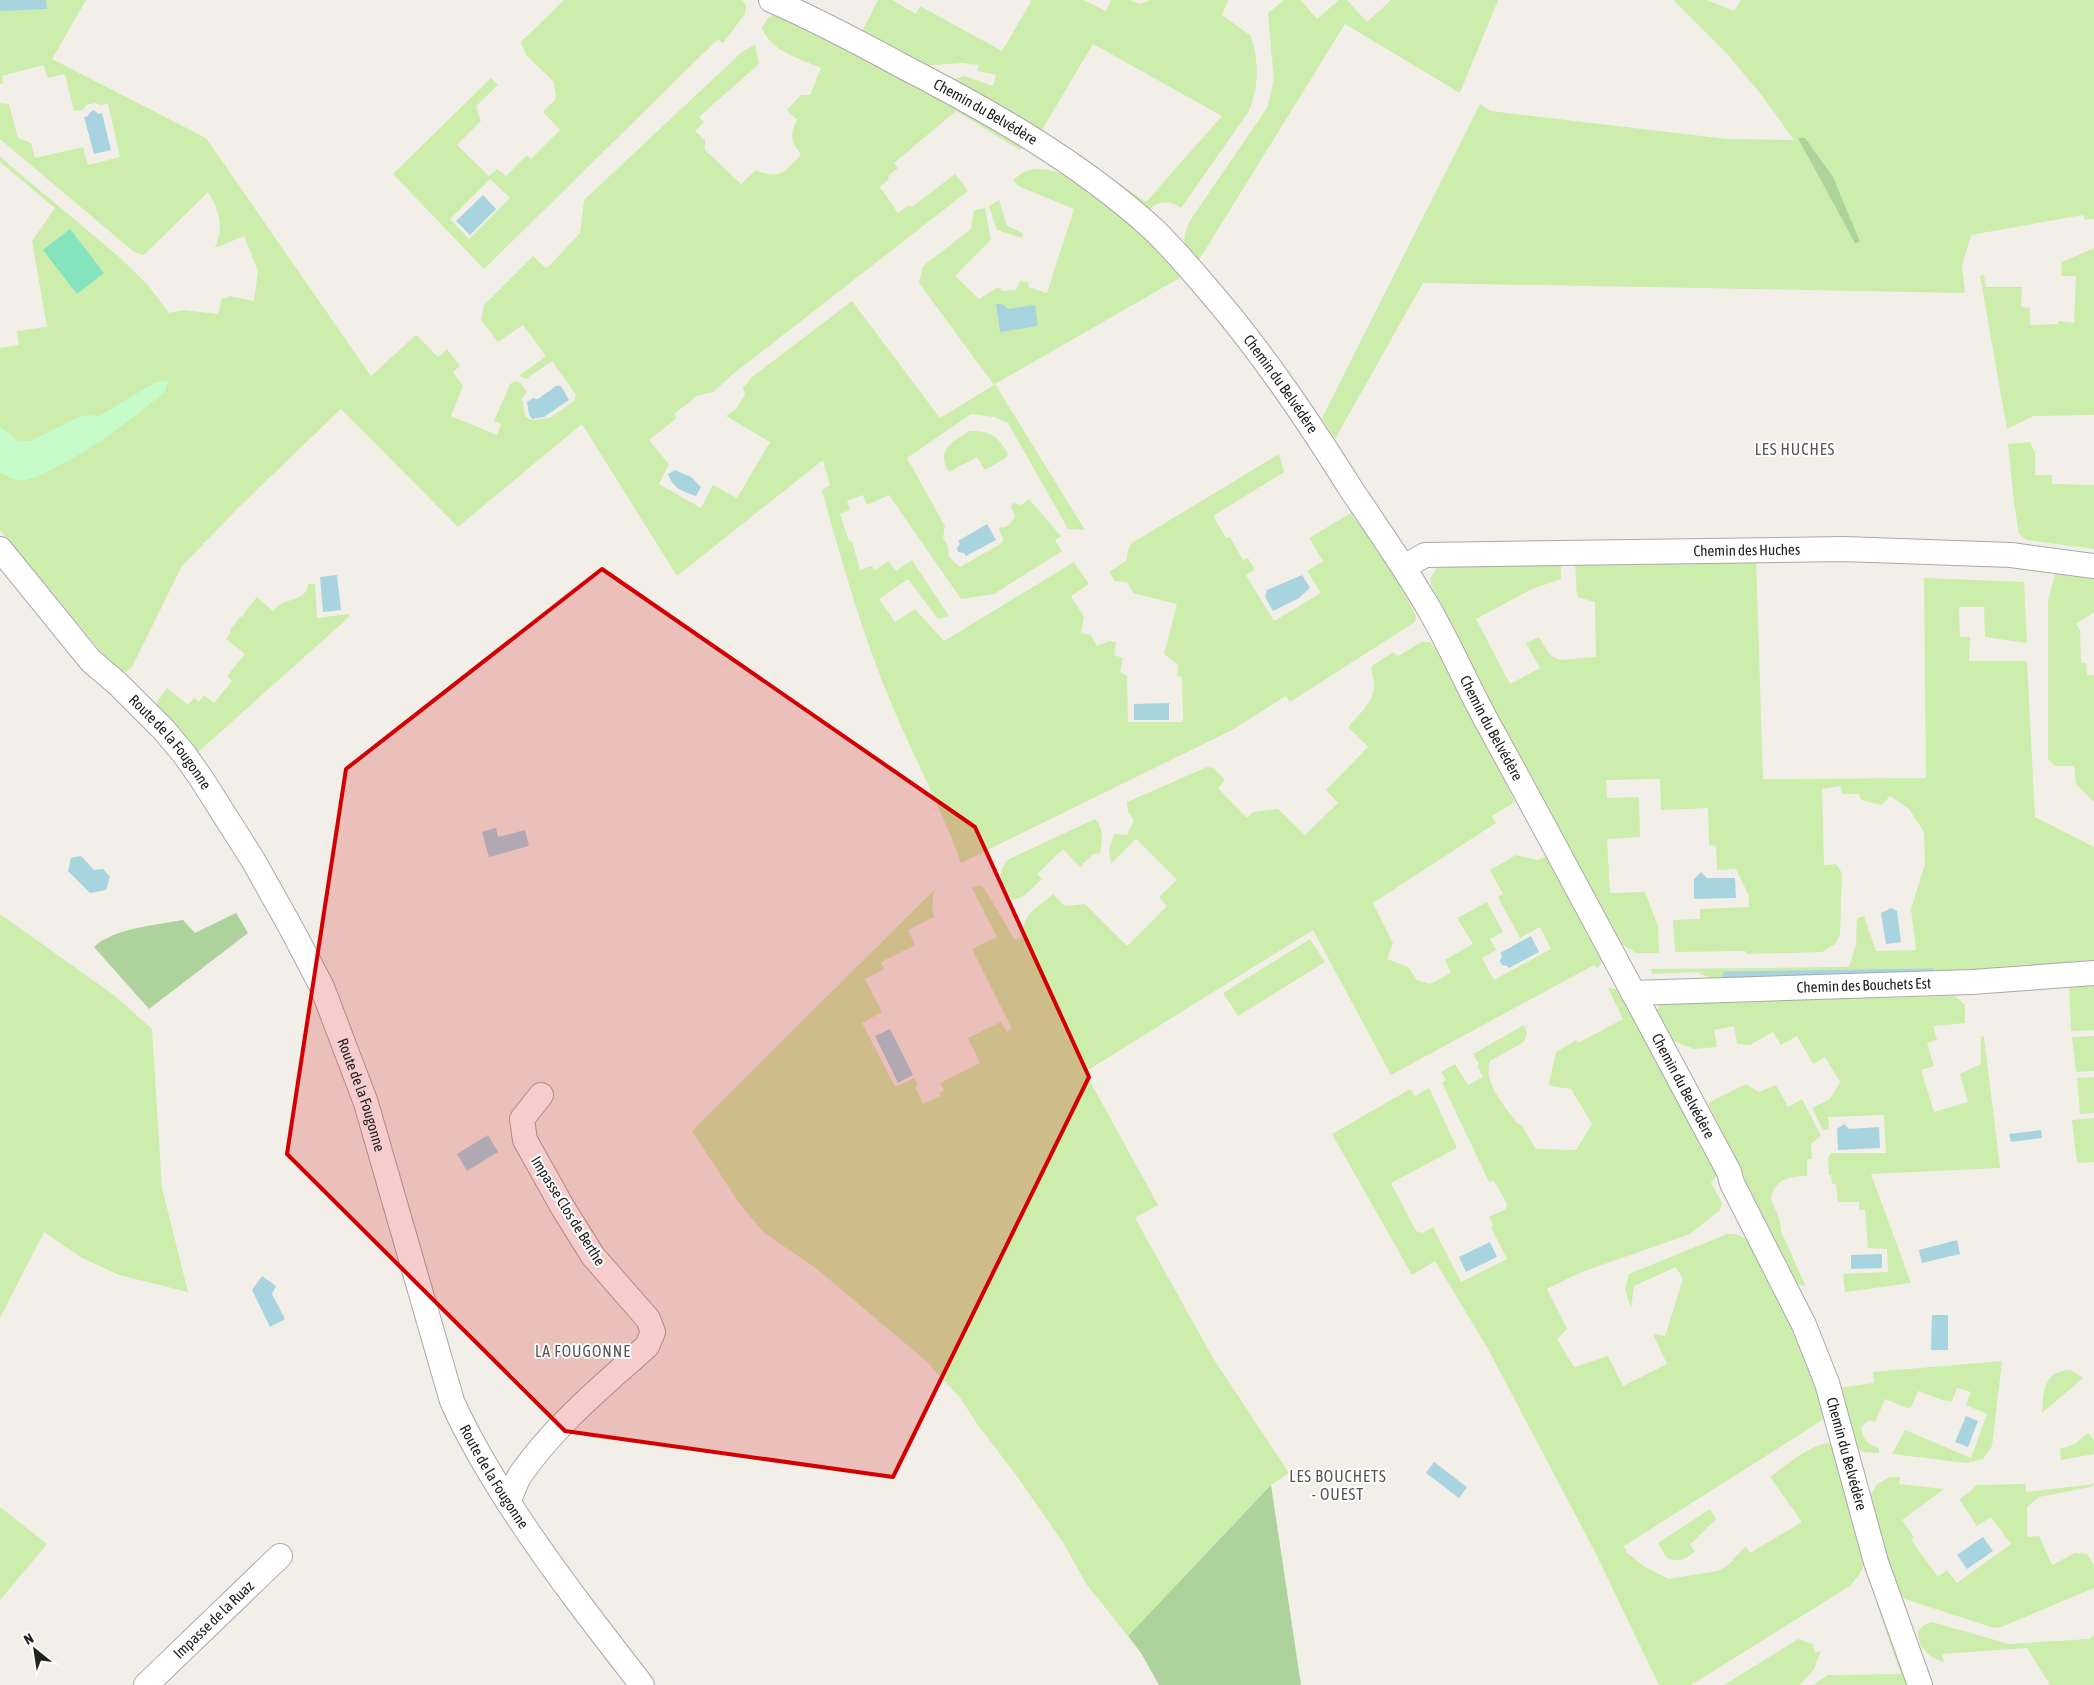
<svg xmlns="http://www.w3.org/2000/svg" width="2094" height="1685" viewBox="0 0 2094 1685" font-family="'Asap Condensed',sans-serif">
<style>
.grass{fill:#cdedad;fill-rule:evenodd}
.forest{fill:#add29c}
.park{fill:#c6fcc9}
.pitch{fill:#85e3bd}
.water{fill:#a8d4e0}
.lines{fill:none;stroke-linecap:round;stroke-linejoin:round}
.stream{stroke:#a8d4e0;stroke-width:7}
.minor-casing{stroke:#a9a9a9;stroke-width:26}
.minor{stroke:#fff;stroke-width:24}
.marked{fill:#d30003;fill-opacity:0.2;stroke:#d30003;stroke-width:4;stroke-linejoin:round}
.labels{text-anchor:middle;stroke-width:4;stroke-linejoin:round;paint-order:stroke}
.street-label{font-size:15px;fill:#222;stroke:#fff}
.neighbourhood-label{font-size:16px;letter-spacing:1px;fill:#555;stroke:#fff}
</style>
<rect width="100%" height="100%" fill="#f2efe8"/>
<g class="grass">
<path d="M0,0H86L52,59L206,138L371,376L416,335L438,357L447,349L460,366L453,372L463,386L451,416L497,435L501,424L494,421L510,384L515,381L521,383L527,392L522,398L525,416L531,420L550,418L574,401L576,395L552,361L526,379L519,376L546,356L523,325L498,342L481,320L484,305L533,256L546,268L549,266L580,233L584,200L743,51L755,45L759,64L699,117L704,122L695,131L705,140V150L741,184L756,170C780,180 784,172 801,155C791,140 789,136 797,120L787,110L801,95H810L821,68C801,59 770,51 762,28L768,18L773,15H779L954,101L1023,147L1020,150L956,111L894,163L898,168L888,176L889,179L880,187L898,213L909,205L912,207L955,174L968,191L733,374L713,392L697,396L674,414L677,418L649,440L669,464L659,484L701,508L713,485L737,498L770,442L726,416L735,410L745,395L743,388L752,377L852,301L940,418L994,385L919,283L923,266L971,229L974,210L985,208L991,240L955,276L979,299L998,287L1003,291L1016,290L1020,280L1029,283L1028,287L1047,293L1074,209L1018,186L1013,180C1017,177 1021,173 1026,171C1073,154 1152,245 1183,276L995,384L1085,530L1068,529L1008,423L994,417L971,414L907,458L945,526L943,538L948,547L949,557L960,567L1002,543L1003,538L999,530V527C1007,529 1012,523 1015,516L1011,507L1013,503L1021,505L1029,499L1061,536L1055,540L1062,551L994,594L961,599L889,495L867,505L863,495L847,501L850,510L840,514L849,541H852L860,570L871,566L875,570L889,561L896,571L912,560L949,616L938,619L908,579L879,599L895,622L915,609L944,641L1074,562L1089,584L1071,596L1084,617L1081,633L1091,635L1097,646L1109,641L1116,642L1114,655L1123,658L1120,672L1127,676L1128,722H1183L1182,677L1177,676L1178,665L1164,654L1177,604L1133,593L1127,582L1115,581L1109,572L1127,560L1128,550L1132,543L1279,454L1284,472L1213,516L1226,538L1230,537L1243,560L1248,558L1255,570L1246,575L1274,621L1321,593L1307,571L1323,561L1309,538L1351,513L1391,570L1416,615L1415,622L1290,702L1286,696L1232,730L961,863C939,802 908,746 884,686C859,622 840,556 822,490L830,485L823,460L677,576L582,424L458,527L341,409L240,506L182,566L132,667L126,672L119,670L110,662L0,530V348L19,345L17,331L47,327L32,241L55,208L0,162V157L117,255L147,284L169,313L183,310L218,314L222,298H228L229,296L254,301L258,271L244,236L215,248C224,225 220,212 208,192L144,255L134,252L0,139V103L9,104L18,138L31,143L35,158L83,147L88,165L120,157L108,104L100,105L95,103L86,105L83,110L74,111L65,74L47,78L44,65L2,76L4,83L0,84Z"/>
<path d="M564,0H742L746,6L745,14L723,43L718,39L484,269L393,174L491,78L498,85L476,106L481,121L457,145L489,176L497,169L506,176L527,155L531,159L560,130L543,112L556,99L554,82L526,55L521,42ZM490,179L510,198L469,239L450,219Z"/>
<path d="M878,0H892L916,14L920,6L1002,51L1031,2L1029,0H1083L1106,11L1111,0H1130L1140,4L1150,0H1228L1222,15L1251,36C1259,64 1259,84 1249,111L1181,208C1171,200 1157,200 1148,211L1054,146L1057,140L1146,202L1222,116L1093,44L1040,133L954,79L964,76L993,86L996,75L977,71L979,65L961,63L924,66L861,34Z"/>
<path d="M1284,0H1301L1317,19L1339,0H1347L1367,22L1391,0H1498L1460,93L1345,24L1199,260L1184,246L1185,234L1189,222L1267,108L1274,81L1268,13Z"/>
<path d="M1673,0H1707L1734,11L1741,0H2094V219L2085,220L2083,215L1971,235L1962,266L1965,293L1423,283L1335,439L1322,418L1480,104L1491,111L1727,139L1794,140L1760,93L1729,56Z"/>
<path d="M999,200L1007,226L1023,233L1022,238L997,230L989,206Z"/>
<path d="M2094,248V415L2034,416L2007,429L1980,276L1984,275L1986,287H2022L2021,307L2030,308V325L2058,324L2059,321L2074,323L2076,276H2061L2062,262Z"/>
<path d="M970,431C991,431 997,435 1008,454L1006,458L985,470L977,457L949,472C936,450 951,442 970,431Z"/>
<path d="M2030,442L2035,452V475H2052V484L2094,485V549L2027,540L2019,534L2014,502L2008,444Z"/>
<path d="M1756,557L1763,779L1926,778L1924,578L2024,582L2027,643L1985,637L1984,607H1959L1960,637H1970L1969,661H2027L2035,817L2094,847V962L2047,969L1718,981L1696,972L1652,974L1651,969L1849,967L1856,945L1857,918L1864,916L1876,951L1916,950L1911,909L1925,864L1924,832L1909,809L1890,796L1882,805L1861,800L1859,794H1842L1841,786L1822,789L1824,865L1836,864L1842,873L1840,935L1835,944L1822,952L1747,954L1745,951L1675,952L1673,920L1700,919V909L1749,907V896L1736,869L1717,870L1716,846L1709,845L1708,808L1661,810L1660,779L1606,780L1607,798L1639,797L1640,837L1607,839L1610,893L1645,892L1658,926L1659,953H1636L1616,941L1488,709L1446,614L1431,584L1430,578L1437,568L1443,564L1561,562V579L1532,589L1476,619L1510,684L1540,668L1526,643L1539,637L1550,655L1560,660L1596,657L1595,602L1577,597L1575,563Z"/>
<path d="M2057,567L2094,574V612L2076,624L2080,630L2081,663H2086L2087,675H2094V802L2076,784L2074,766H2055L2048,759V601Z"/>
<path d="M308,584H315L317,618L349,614V617L197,753L155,705L167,688L188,705L194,698L199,702L204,695L214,703L232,681L227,676L245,654L226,639L231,632L230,630L241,616L243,617L244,613L257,597L273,611C276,608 279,604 283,603C293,598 307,599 308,584Z"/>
<path d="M1422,642H1430L1443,657L1515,802L1492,816L1496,823L1373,903L1393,943L1387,959L1408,967L1417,980L1430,984L1451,973L1445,960L1473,944L1457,918L1487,902L1503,932L1490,939L1496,950L1482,958L1494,980L1551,949L1540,927L1520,938L1498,897L1503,894L1490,870L1516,855L1538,860L1550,855L1603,960L1601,964L1597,968L1594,965L1391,1075L1313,930L1085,1072L1158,1205L1135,1218L1213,1358L1289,1473L1271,1485L1128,1636L1087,1585L1064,1544L1016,1475L977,1424L961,1399L926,1361L817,1269L763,1232L739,1203L692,1131L934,890L932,908L934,917L908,930L915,945L881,962L884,969L865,979L882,1012L862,1023L895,1087L914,1078L918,1086L915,1087L923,1104L941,1096L939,1093L944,1090L940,1083L980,1063L968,1038L1001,1022L1007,1032L1012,1029L972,949L997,937L972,888L980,885L984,888L1015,940L1025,935C1018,917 1041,905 1053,894L1065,906L1085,904L1127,946L1167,906L1159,897L1177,880L1136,839L1111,864L1109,849L1114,834L1127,835L1134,820L1128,812L1127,802L1207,767L1214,768L1225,780L1218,788L1247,818L1253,812L1278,809L1305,835L1338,803L1326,790L1368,747L1348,727C1359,714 1376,701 1374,682C1373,676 1371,673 1372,666L1393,652L1398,656Z"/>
<path d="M1095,819C1105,831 1102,840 1100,853L1093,854L1080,867L1063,849L1037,874L1042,879L1024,896L1013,900C1002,887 996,874 1007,860Z"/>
<path d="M0,914L115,996L152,1029L162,1188L188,1292L119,1275L82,1258L44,1232L0,1318Z"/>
<path d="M1310,939L1325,962L1238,1016L1223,993Z"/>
<path d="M2094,982V1030L2071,1031L2069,984Z"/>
<path d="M1608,988L1620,989L1718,1173L1711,1183L1722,1203L1720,1210L1690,1234L1579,1273L1547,1289L1567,1329L1557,1339L1574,1367L1608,1356L1623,1386L1667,1364L1653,1334L1665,1336L1683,1279L1676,1267L1634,1286L1631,1308L1625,1289L1629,1274L1727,1234H1736L1748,1240L1794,1330L1821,1404L1823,1419L1802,1433L1624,1546L1627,1553L1645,1567L1669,1579L1717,1571L1727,1566L1746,1546L1750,1553L1802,1522L1770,1477C1785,1466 1811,1444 1829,1443L1833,1447L1864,1565L1859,1575L1850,1586L1691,1685H1659L1595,1552L1487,1347L1435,1261L1412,1275L1332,1134L1410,1089L1415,1096L1429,1088L1457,1148L1391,1183L1416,1231L1422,1233L1433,1227L1461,1282L1507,1259L1491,1227L1493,1226L1489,1217L1506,1209L1507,1204L1494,1181L1489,1182L1442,1083L1446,1080L1441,1072L1455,1064L1468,1085L1483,1077L1477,1066L1479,1064L1473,1054L1524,1025L1527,1033L1524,1042L1490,1061C1482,1082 1506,1107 1517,1123L1522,1126L1536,1149L1576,1150L1592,1124L1571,1089L1550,1086L1549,1083L1556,1052L1576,1040L1578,1043L1623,1019Z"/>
<path d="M1955,996L1965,1005V1023L1933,1026L1937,1040L1927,1043L1934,1066L1921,1070L1934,1112L1968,1102L1960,1074L1981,1064V1036L1984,1037L2000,1168L1871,1174L1911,1283L1845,1292L1843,1274L1888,1272L1887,1249L1868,1248L1865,1210H1859V1202H1838L1836,1184H1832L1831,1175H1829L1828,1158L1831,1153H1886L1884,1115L1828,1117L1829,1129L1823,1130L1812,1108L1830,1099L1840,1082L1825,1057L1813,1064L1797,1036L1781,1045L1773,1032L1750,1045L1737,1044L1734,1026L1714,1030L1717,1047L1694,1049L1671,1040L1654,1013L1661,1004L1672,1003Z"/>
<path d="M2094,1036V1071L2076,1072L2072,1037Z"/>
<path d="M2094,1077V1113L2080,1114L2077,1078Z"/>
<path d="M1746,1084L1759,1092L1776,1085L1788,1107L1802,1099L1821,1136L1811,1144L1812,1159H1807V1176C1790,1176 1774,1179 1771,1199L1780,1221L1781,1231L1806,1287L1793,1282L1742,1185L1745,1178L1708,1103Z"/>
<path d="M2094,1118V1162L2077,1163L2072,1120Z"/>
<path d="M2002,1361L1992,1446L1983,1459L1967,1463L1892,1454L1905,1430L1971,1458L1987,1414L1966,1405L1971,1392L1957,1388L1952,1401L1942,1400L1918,1391L1910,1409L1885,1399L1875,1422L1869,1420L1861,1427C1863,1439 1868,1445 1879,1448V1453L1863,1452L1856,1447L1837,1388L1874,1383L1873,1372Z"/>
<path d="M2071,1370L2083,1378L2042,1413C2044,1390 2043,1371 2071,1370Z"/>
<path d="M2088,1433L2094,1440V1454L2061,1460L2060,1449L2075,1444Z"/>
<path d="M1890,1477H1900L1899,1484L1944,1489L1902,1520L1914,1537L1911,1540L1938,1577L1947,1570L1957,1583L2011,1544L1991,1517L1977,1526L1959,1499L1970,1492L1976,1485L2025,1484L2026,1492L2094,1484L2091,1487L2039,1497L2027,1507V1537L2039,1536L2052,1565L2075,1553L2087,1554L2094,1565V1588L2001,1627L1994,1628L1905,1599L1892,1586L1869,1498L1877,1484Z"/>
<path d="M0,1507L47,1544L0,1600Z"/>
<path d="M1710,1509L1716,1519L1690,1545L1695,1551C1687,1559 1676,1564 1666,1557L1658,1543Z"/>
<path d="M1876,1603L1910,1685H1813L1828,1675L1901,1674Z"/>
<path d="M1932,1622L2009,1644L2089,1639L2094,1635V1685H2050L2027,1648L1942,1654L1944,1662C1929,1658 1917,1647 1918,1631L1924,1625Z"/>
<path d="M1798,1639L1813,1644L1815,1653L1821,1651L1814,1669L1800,1685H1724Z"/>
</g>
<g class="forest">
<path d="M1798,138H1805L1833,177L1860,242L1855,243Z"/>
<path d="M236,913L248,933L149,1009L94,947C114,928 156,925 183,920L195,933Z"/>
<path d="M1271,1485L1301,1685H1159L1141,1653L1128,1636Z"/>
</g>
<path class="park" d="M163,381L168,382L165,392C130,420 95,448 54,468C45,473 35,478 25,480C15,481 8,477 0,472V427L19,441H30L81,416L90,415L99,416L156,382Z"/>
<path class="pitch" d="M70,229L104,273L77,294L43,250Z"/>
<g class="water">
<path d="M0,0H46L47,9L0,11Z"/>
<path d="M94,110L98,114L102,113L111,150L94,154L84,117L88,116L89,113Z"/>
<path d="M483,195L496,209L470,235L456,221Z"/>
<path d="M996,304H1002L1008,309L1035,305L1038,326L1000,332Z"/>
<path d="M556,386H561L569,400L544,417L532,419L529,414L527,402L533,398L538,399Z"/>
<path d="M675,470L691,477L701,487L696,496C681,491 673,488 668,474Z"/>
<path d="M987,524L996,540L966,556L964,553L958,552L957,548L960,544L958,541Z"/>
<path d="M337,575L341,610L323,612L320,577Z"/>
<path d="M1302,575L1310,588L1299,598L1273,611L1265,597L1267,590Z"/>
<path d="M1169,703V720H1134V704Z"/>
<path d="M496,828L498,837L525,830L529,846L489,857L482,832Z"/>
<path d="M81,856L94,870L103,869L110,877L106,890L90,893L68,871L71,858Z"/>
<path d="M1701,872L1707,878H1735L1736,898L1694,899V879Z"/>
<path d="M1891,908L1897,911L1901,942L1886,944L1881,913Z"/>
<path d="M1531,936L1539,952L1509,968L1507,966L1502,965L1500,961L1502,956L1500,953Z"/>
<path d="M890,1029L913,1075L898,1083L875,1036Z"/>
<path d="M1844,1124L1849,1129L1879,1127L1880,1148L1838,1150L1837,1129Z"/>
<path d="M2041,1130L2042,1138L2011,1142L2009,1134Z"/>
<path d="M488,1135L498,1152L467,1171L457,1154Z"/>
<path d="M1957,1240L1960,1254L1922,1263L1919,1250Z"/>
<path d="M1490,1242L1497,1257L1466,1272L1459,1257Z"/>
<path d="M1882,1254V1268L1851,1269V1255Z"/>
<path d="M262,1276L276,1286L272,1294L285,1319L270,1327L252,1290Z"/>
<path d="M1932,1315H1948V1350H1931Z"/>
<path d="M1966,1416L1978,1421L1968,1447L1955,1442Z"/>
<path d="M1434,1462L1467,1487L1459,1498L1426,1473Z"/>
<path d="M1983,1537L1993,1551L1967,1569L1957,1555Z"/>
</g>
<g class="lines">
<path class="stream" d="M1726,975L1931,972"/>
<g class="minor-casing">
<g id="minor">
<path id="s1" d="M771,0C817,20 860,43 904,67C991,112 1079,162 1152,228C1171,246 1188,266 1205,286C1260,349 1307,419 1351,489C1377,528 1404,566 1428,607C1449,643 1465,681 1485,718C1568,869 1648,1021 1729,1172L1732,1183L1804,1325L1827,1383L1876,1562L1920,1685"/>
<path id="s2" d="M0,549L91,661L118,684L164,730L184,754L201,778L253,860L290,926L322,987L366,1103L452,1401C471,1444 494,1481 520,1520C558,1577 600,1631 642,1685"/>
<path id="s3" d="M1404,567L1425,555L1843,549L2011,555L2094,566"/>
<path id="s4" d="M1633,993L1972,982L2094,973"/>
<path d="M508,1502C513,1492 516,1479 523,1471C557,1423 604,1385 647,1346L653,1332L648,1319L593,1256L563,1208L525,1140L522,1119L541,1095"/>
<path id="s5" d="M146,1685L280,1556"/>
</g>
</g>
<use href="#minor" class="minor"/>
</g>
<path class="marked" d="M602,569L975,827L1089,1077L893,1477L565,1431L287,1154L346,769Z"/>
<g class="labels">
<g class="street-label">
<text dy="5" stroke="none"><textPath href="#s1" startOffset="242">Chemin du Belvédère</textPath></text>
<text dy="5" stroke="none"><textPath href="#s1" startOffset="648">Chemin du Belvédère</textPath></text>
<text dy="5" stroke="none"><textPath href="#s3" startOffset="346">Chemin des Huches</textPath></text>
<text dy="5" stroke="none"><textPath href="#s1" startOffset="1052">Chemin du Belvédère</textPath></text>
<text dy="5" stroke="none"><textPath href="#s2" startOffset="258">Route de la Fougonne</textPath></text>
<text dy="5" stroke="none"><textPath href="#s4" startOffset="231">Chemin des Bouchets Est</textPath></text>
<text dy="5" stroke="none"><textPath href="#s1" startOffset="1458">Chemin du Belvédère</textPath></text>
<text dy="5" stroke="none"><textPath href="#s2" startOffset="662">Route de la Fougonne</textPath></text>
<text transform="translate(568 1211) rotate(58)" y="5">Impasse Clos de Berthe</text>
<text dy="5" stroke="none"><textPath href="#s1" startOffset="1862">Chemin du Belvédère</textPath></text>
<text dy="5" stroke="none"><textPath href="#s2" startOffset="1068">Route de la Fougonne</textPath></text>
<text dy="5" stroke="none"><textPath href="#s5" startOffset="94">Impasse de la Ruaz</textPath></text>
</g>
<g class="neighbourhood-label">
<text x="1795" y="455">LES HUCHES</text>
<text x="583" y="1357">LA FOUGONNE</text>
<text x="1338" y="1482">LES BOUCHETS<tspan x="1338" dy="18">- OUEST</tspan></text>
</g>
</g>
<g transform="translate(35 1650) rotate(330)" stroke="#ffffff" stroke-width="4" paint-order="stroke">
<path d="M0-4L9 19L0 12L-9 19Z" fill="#222222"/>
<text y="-8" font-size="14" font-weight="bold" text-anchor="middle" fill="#222222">N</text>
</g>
</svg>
